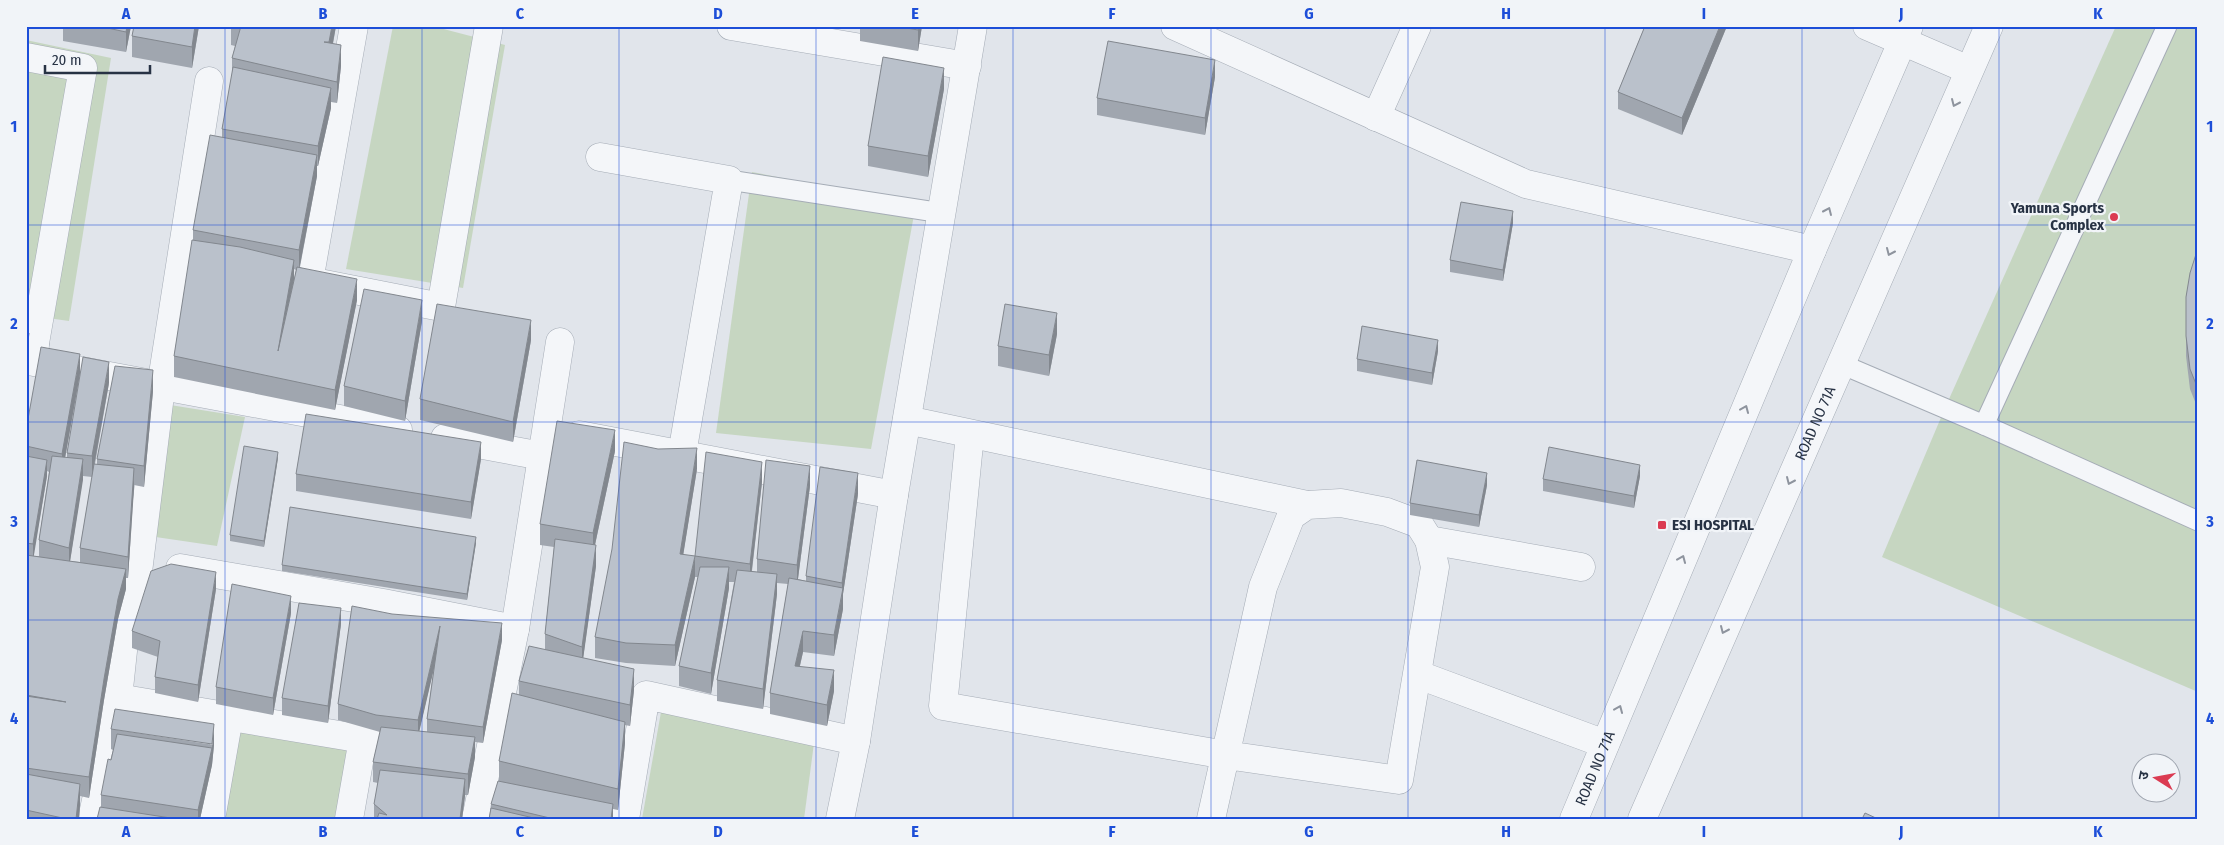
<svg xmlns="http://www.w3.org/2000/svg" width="2224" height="845" viewBox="0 0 2224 845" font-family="'Fira Sans Condensed','Noto Sans Devanagari',sans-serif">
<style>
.green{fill:#c6d6c1}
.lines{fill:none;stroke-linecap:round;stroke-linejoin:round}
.service-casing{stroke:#a5acb6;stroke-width:21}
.minor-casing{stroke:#a5acb6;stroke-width:29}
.tertiary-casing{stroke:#a5acb6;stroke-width:29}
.service{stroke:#f4f6f9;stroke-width:19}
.minor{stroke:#f4f6f9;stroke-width:28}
.tertiary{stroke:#f4f6f9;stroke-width:28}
.wall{fill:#a0a6af;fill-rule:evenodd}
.shaded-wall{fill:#82878e}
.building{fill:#bac1cb;stroke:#82878e}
.oneway{stroke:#8e949e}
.grid{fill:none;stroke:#1d4ed8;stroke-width:1;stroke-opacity:0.55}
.poi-dot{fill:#db3b52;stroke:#f1f4f8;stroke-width:2}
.labels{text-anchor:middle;stroke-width:4.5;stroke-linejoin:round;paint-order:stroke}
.poi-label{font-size:15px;font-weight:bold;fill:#273244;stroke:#f1f4f8;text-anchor:end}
.street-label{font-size:15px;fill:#273244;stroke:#f1f4f8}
.neatline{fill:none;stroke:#1d4ed8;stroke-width:2}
.grid-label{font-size:16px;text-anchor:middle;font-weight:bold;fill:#1d4ed8}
</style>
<rect width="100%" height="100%" fill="#e1e5eb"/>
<g class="green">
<path d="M393,26H432L505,45L463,288L346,269Z"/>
<path d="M2116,26H2198V692L1882,557L1945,408Z"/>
<path d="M26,40L111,58L69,321L26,315Z"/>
<path d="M752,172L916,204L871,449L716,433Z"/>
<path d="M164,404L245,417L217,546L142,535Z"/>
<path d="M661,712L814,743L804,819H642Z"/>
<path d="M239,724L352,746L341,819H223Z"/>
</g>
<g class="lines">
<g class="service-casing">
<g id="service">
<path d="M729,180L942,213"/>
<path d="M1841,364L1984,425L2198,521"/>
<path d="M1984,425L2167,26"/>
</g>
</g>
<g class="minor-casing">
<g id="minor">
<path d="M354,26L309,281L441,307L489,26"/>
<path d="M731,26L967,66"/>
<path d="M1175,26L1526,184L1812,250"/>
<path d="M1867,26L1969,70"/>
<path d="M26,57L83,68L35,343"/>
<path d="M1376,117L1417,26"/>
<path d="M600,157L729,180L682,454"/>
<path d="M26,341L35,343L34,362L398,430"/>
<path d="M907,420L1307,505"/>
<path d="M970,434L943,706L1226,755L1399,780L1435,567L1429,540L1419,524L1387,512L1341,503L1307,505L1291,516L1263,587L1211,819"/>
<path d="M579,435L894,495"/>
<path d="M445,438L542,456"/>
<path d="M1429,540L1581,567"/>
<path d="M180,568L383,603L515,629"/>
<path d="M1419,675L1605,744"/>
<path d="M118,698L363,739L415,746"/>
<path d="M92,819L118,698L125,632L136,588L161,387L209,81"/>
<path d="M211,819L229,717"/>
<path d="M349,819L363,739"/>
<path d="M476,819L515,629L560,342"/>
<path d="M625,819L646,695L856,741"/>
<path d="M840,819L856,741L894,495L973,26"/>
</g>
</g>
<g class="tertiary-casing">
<g id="tertiary">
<path id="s1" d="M1574,819L1812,250L1909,26"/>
<path id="s2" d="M1642,819L1989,26"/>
</g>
</g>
<use href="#service" class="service"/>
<use href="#minor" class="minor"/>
<use href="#tertiary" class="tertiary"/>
</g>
<g class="wall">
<path d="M63,26H131L126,52L63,41Z"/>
<path d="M134,26H199L192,68L132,57V36Z"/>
<path d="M231,26H336L333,44L341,66L337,103L331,102V108L318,166H317V176L300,267L357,300L335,410L174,377V356L193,240V230L222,137V129L232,74V58L235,46L231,45ZM294,269L296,270L294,280Z"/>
<path d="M860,26H922L918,51L860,41Z"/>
<path d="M1645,26H1727L1682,135L1618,109V92Z"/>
<path d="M1215,77L1205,135L1097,115V98Z"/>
<path d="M944,89L928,177L868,166V146Z"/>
<path d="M1513,223L1503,281L1450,272V260Z"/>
<path d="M2198,248V409L2190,389L2186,356V297Z"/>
<path d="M422,321L405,421L344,406V386Z"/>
<path d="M1057,334L1049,376L998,366V346Z"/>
<path d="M531,340L513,442L420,420V399Z"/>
<path d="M1438,351L1432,385L1357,371V359Z"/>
<path d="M80,374L65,458H67V453L109,383L95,464L97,465V459L153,391L144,487L134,485L128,578H126V589L118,619L104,700L89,798L80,796V805L79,819H26V430ZM47,471L49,472L39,540V556H33L47,476ZM83,476L92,477L80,548V562L70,561Z"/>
<path d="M615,451L595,545L596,566L583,658L634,690L630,726L625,725V743L618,810L613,809V819H489L491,804L499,781V761L519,695V681L545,649V634L554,547L540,545V524Z"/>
<path d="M278,458L264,547L230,541V535Z"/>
<path d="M481,459L471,519L296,491V474Z"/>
<path d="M697,469L683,555L695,577L675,666L626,663L595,658V637Z"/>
<path d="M1640,476L1634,508L1543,491V479Z"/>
<path d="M762,482L752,571L757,572V559L810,486L798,579L806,581V576L858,494L843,594V609L834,656L803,652L800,666L834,691L827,726L770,714V693L788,584L777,583V594L763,709L717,701V680L734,582H729V588L711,694L679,686V666L698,577H695V556Z"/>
<path d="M1487,485L1479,527L1410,515V503Z"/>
<path d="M476,543L467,600L282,571V565Z"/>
<path d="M216,589L198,702L155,693V677L158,657L132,648V631Z"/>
<path d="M291,613L273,715L216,704V687Z"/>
<path d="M341,624L328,723L282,715V698Z"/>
<path d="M502,640L483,743L475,742V757L468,795H465L462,819H374V804L378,783L373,782V762L380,732L338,720V704ZM434,667L427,719V732L419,731Z"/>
<path d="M111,729L214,745L212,765L200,819H97L101,807V795L113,750L111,749Z"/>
</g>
<g class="shaded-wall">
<path d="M127,26H131L126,52V32Z"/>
<path d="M195,26H199L192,68V47Z"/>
<path d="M332,26H336L329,63V42Z"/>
<path d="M919,26H922L918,51V30Z"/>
<path d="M1720,26H1727L1682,135V118Z"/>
<path d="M341,45V66L337,103V82Z"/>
<path d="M1215,60V77L1205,135V118Z"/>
<path d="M944,68V89L928,177V156Z"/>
<path d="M331,88V108L318,166V146Z"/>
<path d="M317,155V176L299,270V250Z"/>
<path d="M1513,211V223L1503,281V270Z"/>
<path d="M294,260V280L278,351Z"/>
<path d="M357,279V300L335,410V390Z"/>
<path d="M422,300V321L405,421V401Z"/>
<path d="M1057,313V334L1049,376V355Z"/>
<path d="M531,320V340L513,442V422Z"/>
<path d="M29,333V354L26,377V356Z"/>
<path d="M1438,340V351L1432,385V373Z"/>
<path d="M80,354V374L62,475V454Z"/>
<path d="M109,362V383L92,477V456Z"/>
<path d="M153,370V391L144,487V466Z"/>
<path d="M615,430V451L593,554V533Z"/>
<path d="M481,442V459L471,519V502Z"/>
<path d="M697,448V469L680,575V554Z"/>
<path d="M278,452V458L264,547V541Z"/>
<path d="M83,459V480L69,568V548Z"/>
<path d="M47,460V476L33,561V544Z"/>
<path d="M762,462V482L750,585V564Z"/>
<path d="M1640,465V476L1634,508V496Z"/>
<path d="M810,466V486L797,586V565Z"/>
<path d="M134,468V489L128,578V557Z"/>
<path d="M858,473V494L843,594V609L834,656V635L842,596V583Z"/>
<path d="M1487,473V485L1479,527V515Z"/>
<path d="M476,537V543L467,600V594Z"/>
<path d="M596,545V566L582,667V647Z"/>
<path d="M695,556V577L675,666V645Z"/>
<path d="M729,567V588L711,694V673Z"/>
<path d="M126,569V589L118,619L104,700L89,798V777L104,679L118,599Z"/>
<path d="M216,572V589L198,702V685Z"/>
<path d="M777,574V594L763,709V689Z"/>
<path d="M291,596V613L273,715V698Z"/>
<path d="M341,608V624L328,723V706Z"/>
<path d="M502,623V640L483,743V727Z"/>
<path d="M440,626V643L418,737V720Z"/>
<path d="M803,631V652L795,686V666Z"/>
<path d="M634,669V690L630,726V705Z"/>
<path d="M834,670V691L827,726V705Z"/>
<path d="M625,722V743L618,810V789Z"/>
<path d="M214,724V745L212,765L200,819H198V810L212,748Z"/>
<path d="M475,737V757L468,795V774Z"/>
<path d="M465,779V796L462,819H460Z"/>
<path d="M80,784V805L79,819H76Z"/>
<path d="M613,804V819H611Z"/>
</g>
<g class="building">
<path d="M98,26H127L126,32Z"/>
<path d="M134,26H195L192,47L132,36Z"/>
<path d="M241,26H332L329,42H324L341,45L337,82L232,58Z"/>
<path d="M895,26H919L918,30Z"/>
<path d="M1645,26H1720L1682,118L1618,92Z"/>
<path d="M1108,41L1215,60L1205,118L1097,98Z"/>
<path d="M883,57L944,68L928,156L868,146Z"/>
<path d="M233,67L331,88L318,146L222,129Z"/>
<path d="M210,135L317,155L299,250L193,230Z"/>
<path d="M1461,202L1513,211L1503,270L1450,260Z"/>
<path d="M192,240L240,247L294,260L278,351L297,267L357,279L335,390L174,356Z"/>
<path d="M2198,248V389L2190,369L2186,336V297L2190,273Z"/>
<path d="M364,289L422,300L405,401L344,386Z"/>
<path d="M437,304L531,320L513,422L420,399Z"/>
<path d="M1005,304L1057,313L1049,355L998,346Z"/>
<path d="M1362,326L1438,340L1432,373L1357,359Z"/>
<path d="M26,333H29L26,356Z"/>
<path d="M41,347L80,354L62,454L26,446V430Z"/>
<path d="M83,357L109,362L92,456L67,453Z"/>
<path d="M115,366L153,370L144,466L97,459Z"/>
<path d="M306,414L481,442L471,502L296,474Z"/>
<path d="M557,421L615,430L593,533L540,524Z"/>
<path d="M624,442L658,449L697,448L680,554L695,556L675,645L626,643L595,637L612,549Z"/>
<path d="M244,446L278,452L264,541L230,535Z"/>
<path d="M1549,447L1640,465L1634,496L1543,479Z"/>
<path d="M706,452L762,462L750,564L695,556Z"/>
<path d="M26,456L47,460L33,544L26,543Z"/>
<path d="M52,456L83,459L69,548L39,540Z"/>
<path d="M766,460L810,466L797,565L757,559Z"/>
<path d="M1417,460L1487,473L1479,515L1410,503Z"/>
<path d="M94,464L134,468L128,557L80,548Z"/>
<path d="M820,467L858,473L842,583L806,576Z"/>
<path d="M290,507L476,537L467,594L282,565Z"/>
<path d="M555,539L596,545L582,647L545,634Z"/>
<path d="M26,555L126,569L118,599L104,679L89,777L26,768V696L66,702L26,695Z"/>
<path d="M171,564L216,572L198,685L155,677L160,641L132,631L151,571Z"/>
<path d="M700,567H729L711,673L679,666Z"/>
<path d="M737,570L777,574L763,689L717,680Z"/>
<path d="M789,578L843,588L834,635L803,631L795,666L834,670L827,705L770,693Z"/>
<path d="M232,584L291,596L273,698L216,687Z"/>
<path d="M299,603L341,608L328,706L282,698Z"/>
<path d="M352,606L392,614L502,623L483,727L427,719L440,626L418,720L376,715L338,704Z"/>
<path d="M529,646L634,669L630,705L519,681Z"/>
<path d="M512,693L625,722L618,789L499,761Z"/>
<path d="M115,709L214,724L212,744L111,729Z"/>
<path d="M381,727L475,737L468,774L373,762Z"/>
<path d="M117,734L212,748L198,810L101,795L108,759L111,760Z"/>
<path d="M380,770L465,779L460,819H377L379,813L387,815L374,804Z"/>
<path d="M26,774L80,784L76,819H67L26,810Z"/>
<path d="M498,781L613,804L611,819H554L491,804Z"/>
<path d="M100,807L177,819H97Z"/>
<path d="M491,808L538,819H489Z"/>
<path d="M1865,813L1878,819H1862Z"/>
</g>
<defs><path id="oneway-chevron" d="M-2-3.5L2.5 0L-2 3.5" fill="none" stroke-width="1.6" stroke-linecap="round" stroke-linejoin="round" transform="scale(1.25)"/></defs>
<g class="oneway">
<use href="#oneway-chevron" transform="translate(1955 103) rotate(114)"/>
<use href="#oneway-chevron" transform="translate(1828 211) rotate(-66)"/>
<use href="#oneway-chevron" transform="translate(1890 252) rotate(114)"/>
<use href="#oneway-chevron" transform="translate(1745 409) rotate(-67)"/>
<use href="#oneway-chevron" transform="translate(1790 481) rotate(114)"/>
<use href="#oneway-chevron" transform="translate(1682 559) rotate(-67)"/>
<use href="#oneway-chevron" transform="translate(1724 630) rotate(114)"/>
<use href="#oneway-chevron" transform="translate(1619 709) rotate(-67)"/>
</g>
<path class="grid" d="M225,26V819M422,26V819M619,26V819M816,26V819M1013,26V819M1211,26V819M1408,26V819M1605,26V819M1802,26V819M1999,26V819M26,225H2198M26,422H2198M26,620H2198"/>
<g class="poi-dot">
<circle cx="2114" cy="217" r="5"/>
<rect x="1657" y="520" width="10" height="10" rx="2.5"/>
</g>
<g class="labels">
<g class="poi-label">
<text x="2104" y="213">Yamuna Sports<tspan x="2104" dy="17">Complex</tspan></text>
<text x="1672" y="530" text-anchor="start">ESI HOSPITAL</text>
</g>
<g class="street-label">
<text dy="5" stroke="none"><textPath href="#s2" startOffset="432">ROAD NO 71A</textPath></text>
<text dy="5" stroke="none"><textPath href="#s1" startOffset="55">ROAD NO 71A</textPath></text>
</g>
</g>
<rect width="2224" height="845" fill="none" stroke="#f1f4f8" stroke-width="55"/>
<g transform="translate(2156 778) rotate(281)"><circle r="24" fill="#f1f4f8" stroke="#a0a6b0"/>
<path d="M0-4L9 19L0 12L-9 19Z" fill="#db3b52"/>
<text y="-8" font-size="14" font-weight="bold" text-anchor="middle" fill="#273244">उ</text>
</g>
<path d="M45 65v8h105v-8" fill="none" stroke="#273244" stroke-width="2.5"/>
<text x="52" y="65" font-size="15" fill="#273244" stroke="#f1f4f8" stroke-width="4" paint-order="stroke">20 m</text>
<rect x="28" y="28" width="2168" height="790" class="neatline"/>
<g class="grid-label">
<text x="126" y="19">A</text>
<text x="323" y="19">B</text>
<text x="520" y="19">C</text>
<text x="718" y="19">D</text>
<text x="915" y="19">E</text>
<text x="1112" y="19">F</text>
<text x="1309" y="19">G</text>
<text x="1506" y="19">H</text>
<text x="1704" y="19">I</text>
<text x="1901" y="19">J</text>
<text x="2098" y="19">K</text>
<text x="14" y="132">1</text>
<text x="2210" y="132">1</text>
<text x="14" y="329">2</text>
<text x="2210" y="329">2</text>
<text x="14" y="527">3</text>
<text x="2210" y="527">3</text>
<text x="14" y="724">4</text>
<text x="2210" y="724">4</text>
<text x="126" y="837">A</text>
<text x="323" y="837">B</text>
<text x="520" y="837">C</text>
<text x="718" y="837">D</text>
<text x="915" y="837">E</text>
<text x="1112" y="837">F</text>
<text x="1309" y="837">G</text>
<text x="1506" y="837">H</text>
<text x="1704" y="837">I</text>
<text x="1901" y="837">J</text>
<text x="2098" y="837">K</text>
</g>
</svg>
